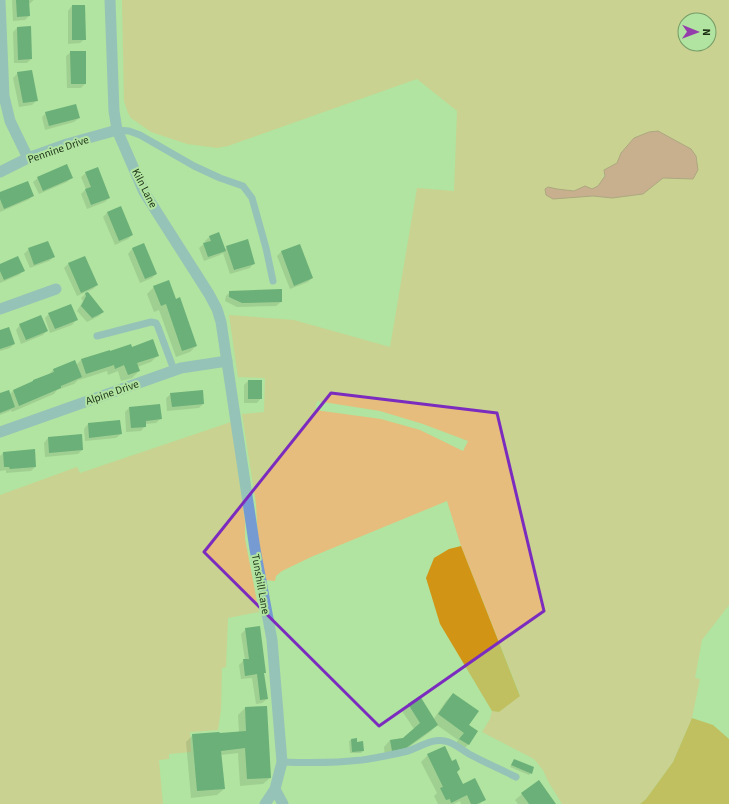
<svg xmlns="http://www.w3.org/2000/svg" width="729" height="804" viewBox="0 0 729 804" font-family="'Source Sans 3',sans-serif">
<style>
.green{fill:#e6bd7c;fill-rule:evenodd}
.forest{fill:#d29414}
.water{fill:#e57178;stroke:#a95e5a}
.shadow{fill:#0003}
.building{fill:#147147}
.lines{fill:none;stroke-linecap:round;stroke-linejoin:round}
.service{stroke:#769bd2;stroke-width:7}
.minor{stroke:#769bd2;stroke-width:11}
.marked{fill:none;stroke:#7b2cbf;stroke-width:3;stroke-linejoin:round}
.labels{text-anchor:middle;stroke-width:4;stroke-linejoin:round;paint-order:stroke}
.street-label{font-size:11px;fill:#1c3015;stroke:#b1e4a0}
</style>
<rect width="100%" height="100%" fill="#b1e4a0"/>
<g class="green">
<path d="M122,0H729V605L702,640L695,678L700,679L692,718L673,762L646,799L640,804H562L548,781L543,770L534,759L482,732L490,719L492,711L499,712L520,695L461,546L447,501L311,557L282,571L276,576L275,581L266,580L258,539L256,504L242,414L264,412L265,378L238,377L229,315L294,320L390,347L417,188L454,191L457,111L417,79L228,146L217,148L187,144L151,132L131,118L128,113L124,101ZM685,20H709V44H685ZM658,131L691,149L693,179L663,178L643,194L612,198L593,196L553,199L548,187C565,192 606,198 604,170L617,163L621,153L649,132ZM317,401L380,411L423,424L468,441L463,451L420,430L381,419L315,410Z"/>
<path d="M231,422L245,521V539L259,612L228,618L226,667L222,668L221,710L218,730L190,732L191,752L169,754V759L159,760L163,804H0V495L77,467L80,473Z"/>
</g>
<g class="forest">
<path d="M461,546L520,696L499,712L492,711L440,624L426,578L434,558L449,549Z"/>
<path d="M692,718L713,725L729,739V804H640L646,799L673,762Z"/>
</g>
<path class="water" d="M658,131L691,149L696,156L698,170L693,179L663,178L643,194L612,198L593,196L553,199L546,195L545,189L548,187L557,189L574,191L585,186L592,189L598,186L605,176L604,170L617,163L621,153L634,138L649,132Z"/>
<g class="shadow">
<path d="M12,0H34L29,4V16L25,20L13,21Z"/>
<path d="M72,6L85,39L80,43L68,44V11Z"/>
<path d="M17,28H30L31,59L27,63H14L13,32Z"/>
<path d="M71,52L85,84L81,88H67L66,56Z"/>
<path d="M18,73L37,100L32,105L19,107L13,78Z"/>
<path d="M46,113L79,118L74,122L45,130L42,117Z"/>
<path d="M86,173L109,198L105,202L87,209L81,194L86,189L81,177Z"/>
<path d="M72,177L67,182L39,194L33,182L38,178Z"/>
<path d="M0,193L33,196L28,200L0,212Z"/>
<path d="M120,207L132,235L128,239L115,245L103,217L107,213Z"/>
<path d="M210,236L224,250L227,247L254,263L250,268L230,274L223,253L220,255L204,261L199,248L204,244L206,243L205,241Z"/>
<path d="M144,244L156,274L152,278L140,283L128,254L132,249Z"/>
<path d="M299,245L312,278L308,282L290,289L277,256L281,252Z"/>
<path d="M29,249L54,257L49,261L30,268L24,254Z"/>
<path d="M68,264L97,285L93,289L77,296L64,268Z"/>
<path d="M0,265L23,271L19,275L0,283Z"/>
<path d="M154,287L175,300L196,346L190,352L176,357L159,310L154,312L147,294Z"/>
<path d="M87,292L103,312L99,316L87,322L77,311L83,301L81,298Z"/>
<path d="M230,292L281,302L276,306L237,307L225,301L226,296Z"/>
<path d="M49,314L76,320L72,325L50,333L45,318Z"/>
<path d="M20,325L47,331L43,335L21,344L16,330Z"/>
<path d="M0,331L14,344L10,348L0,351Z"/>
<path d="M131,348L158,355L151,362L137,367L139,371L132,378L121,381L118,371L108,375L107,371L79,380V379L74,384L57,390L54,394L12,412L11,410L10,411L0,415V394H10L13,391L30,384L33,381L49,374L53,370L75,362L76,365L81,360L109,351L110,352Z"/>
<path d="M248,381L261,398L257,403H244V385Z"/>
<path d="M171,394L203,404L199,408L167,411L166,398Z"/>
<path d="M129,408L160,419L156,423L145,424V426L141,431L126,432L125,412Z"/>
<path d="M119,421L121,434L116,438L85,441L84,429L88,424Z"/>
<path d="M81,436L82,450L78,454L45,457L44,443L48,438Z"/>
<path d="M3,453L35,467L31,471L6,473V470L0,471V456Z"/>
<path d="M246,629L265,673L263,674L267,699L262,703L256,704L252,678L241,679L239,665L244,660H245L241,634Z"/>
<path d="M453,694L468,725L477,732L468,745L461,751L454,746L458,740L437,725L430,732L399,754L385,757L384,747L390,740L403,738L414,729L402,711L409,704L433,720L446,701Z"/>
<path d="M245,708L270,778L263,784L240,786L238,753L221,755L224,789L217,795L191,798L186,742L193,735L219,734L239,732L238,715Z"/>
<path d="M351,740L356,743L363,751L361,753H350L349,741Z"/>
<path d="M428,755L451,762L462,785L484,799L480,804H461L460,801L454,804H438L434,796L437,793L421,762Z"/>
<path d="M514,760L531,773L529,775L510,767L513,762Z"/>
<path d="M522,794L555,804H518L515,800Z"/>
</g>
<g class="building">
<path d="M16,0H29L30,16L17,17Z"/>
<path d="M72,5H85L86,40H72Z"/>
<path d="M31,26L32,59L18,60L17,27Z"/>
<path d="M70,51H86V84H71Z"/>
<path d="M32,70L38,101L23,103L17,72Z"/>
<path d="M76,104L80,118L49,126L45,112Z"/>
<path d="M67,164L73,178L43,191L37,177Z"/>
<path d="M98,167L110,198L91,205L85,189L91,187L85,172Z"/>
<path d="M28,181L34,196L4,209L0,199V192Z"/>
<path d="M121,206L133,235L119,241L107,212Z"/>
<path d="M219,232L226,251L208,257L203,243L211,241L209,236Z"/>
<path d="M248,239L255,264L234,270L226,246Z"/>
<path d="M48,241L55,257L34,265L28,248Z"/>
<path d="M144,243L157,274L145,279L132,248Z"/>
<path d="M300,244L313,278L294,286L281,251Z"/>
<path d="M18,256L25,271L4,280L0,271V264Z"/>
<path d="M85,256L98,285L81,293L68,263Z"/>
<path d="M169,280L176,299L180,297L197,346L182,351L166,304L161,306L153,286Z"/>
<path d="M282,289V302L242,303L229,297V291Z"/>
<path d="M88,292L104,312L92,318L81,306L86,296L85,293Z"/>
<path d="M71,304L78,320L55,329L48,313Z"/>
<path d="M41,315L48,331L26,340L19,324Z"/>
<path d="M9,327L15,344L0,349V330Z"/>
<path d="M153,339L159,356L137,363L140,371L128,375L124,365L115,369L114,365L86,374L81,359L110,350V351L131,344L132,347Z"/>
<path d="M75,360L82,377L61,386V388L19,406L13,390L33,381V380L54,372L53,369Z"/>
<rect x="248" y="380" width="14" height="19"/>
<path d="M9,390L15,407L0,413V393Z"/>
<path d="M203,390L204,404L172,407L170,393Z"/>
<path d="M160,404L162,419L146,421V427L131,428L129,407Z"/>
<path d="M120,420L122,434L89,438L88,423Z"/>
<path d="M82,434L83,450L49,453L48,437Z"/>
<path d="M35,449L36,467L10,469L9,467H4L3,452Z"/>
<path d="M260,626L266,673H264L268,699L260,700L257,674L245,676L243,659H249L245,628Z"/>
<path d="M453,693L479,711L469,725L478,731L469,745L459,739L464,733L438,714Z"/>
<path d="M420,696L438,725L406,748L392,751L390,740L403,738L420,723L408,704Z"/>
<path d="M267,706L271,778L247,779L245,748L221,751L225,789L197,791L192,734L219,732L220,733L246,731L245,707Z"/>
<path d="M357,738V742L363,741L364,751L352,752L351,739Z"/>
<path d="M445,746L452,761L456,759L460,769L457,772L463,784L475,778L486,800L477,804H471L467,795L451,803L450,799L446,800L440,788L443,787L427,754Z"/>
<path d="M514,759L534,767L532,774L511,765Z"/>
<path d="M539,780L556,804H529L521,793Z"/>
</g>
<g class="lines">
<g class="service">
<path d="M117,130L129,131L140,135L194,166L220,178L243,186L252,198L266,248L273,281"/>
<path d="M97,336L151,322L156,323L158,327L174,370"/>
<path d="M282,762C309,763 335,763 362,760C376,758 390,755 404,752C418,749 430,738 445,741C453,742 462,750 469,754C484,762 500,769 516,777"/>
</g>
<g class="minor">
<path d="M110,0L114,111L117,130L144,192L209,294L217,309L221,322L255,549L272,640L282,762L275,789L265,804"/>
<path d="M0,1L4,96L10,121L28,158"/>
<path d="M0,172L28,158L67,144L117,130"/>
<path d="M0,309L56,289"/>
<path d="M0,432L181,368L227,361"/>
<path d="M275,789L283,804"/>
</g>
</g>
<path d="M0 0H729V804H0ZM331,393L497,413L544,611L379,726L204,552Z" fill="#b1e4a0" fill-opacity=".55" fill-rule="evenodd"/>
<path class="marked" d="M331,393L497,413L544,611L379,726L204,552Z"/>
<g class="labels">
<g class="street-label">
<text transform="translate(58 149) rotate(-19)" y="4">Pennine Drive</text>
<text transform="translate(145 188) rotate(63)" y="4">Kiln Lane</text>
<text transform="translate(112 392) rotate(-19)" y="4">Alpine Drive</text>
<text transform="translate(261 584) rotate(80)" y="4">Tunshill Lane</text>
</g>
</g>
<g transform="translate(697 32) rotate(91)"><circle r="19" fill="#b1e4a0" stroke="#759c68"/>
<path d="M0-3L7 15L0 10L-7 15Z" fill="#943eac"/>
<text y="-6" font-size="11" font-weight="bold" text-anchor="middle" fill="#1c3015">N</text>
</g>
</svg>
